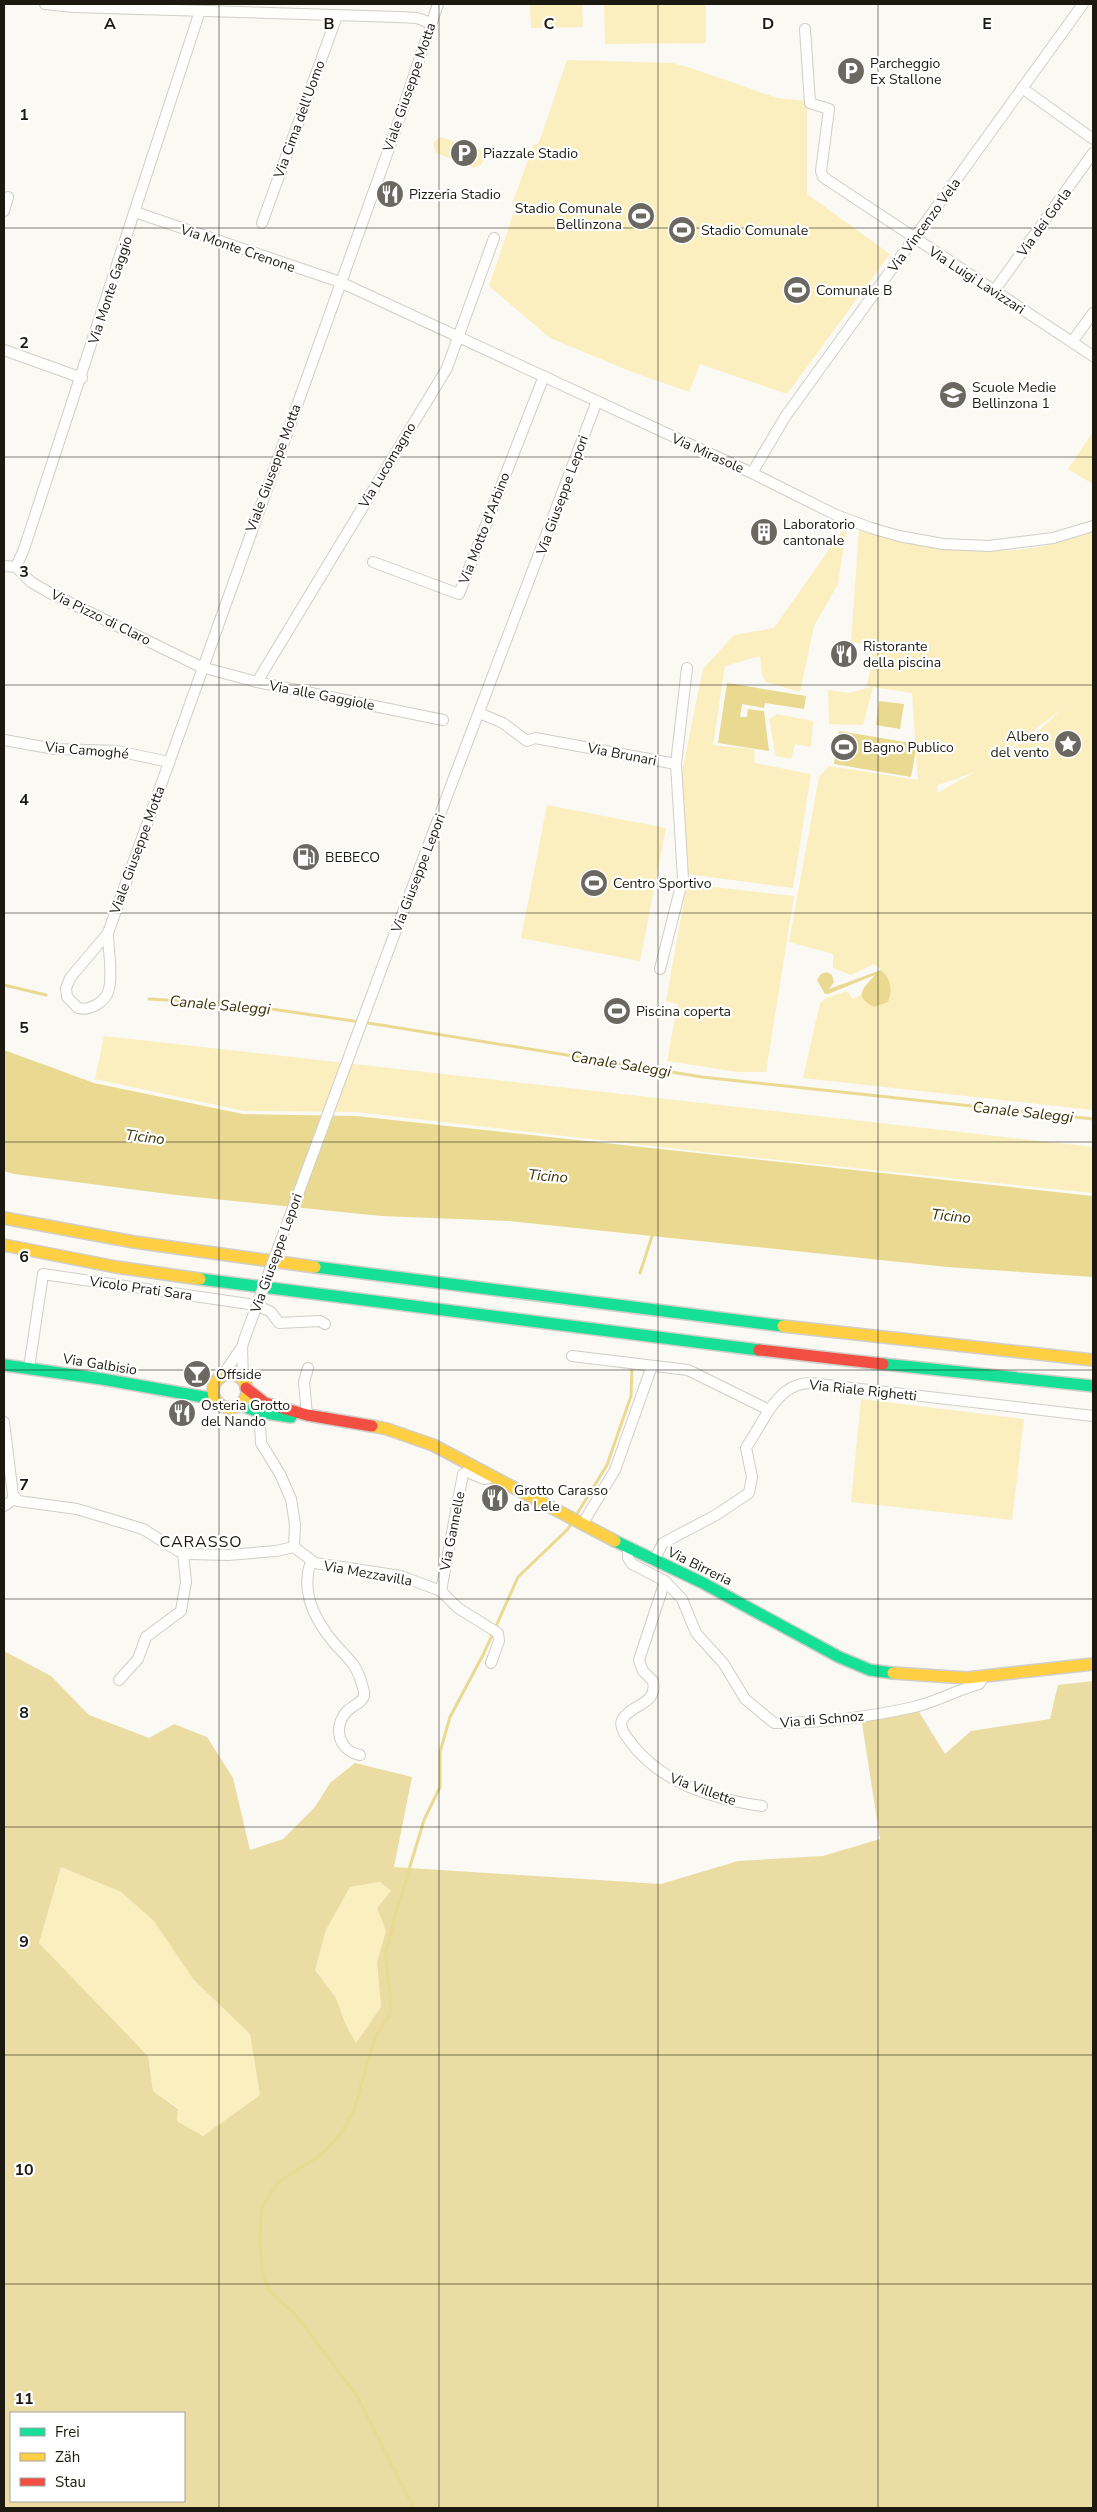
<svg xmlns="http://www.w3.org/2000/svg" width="1097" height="2512" viewBox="0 0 1097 2512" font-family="'Nunito Sans',sans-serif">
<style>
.green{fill:#fbefbf;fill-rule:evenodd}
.forest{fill:#eadca2;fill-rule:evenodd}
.water{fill:#eada91}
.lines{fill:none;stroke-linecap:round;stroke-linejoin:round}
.stream{stroke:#eada91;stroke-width:3}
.street-casing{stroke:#d0cec7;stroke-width:12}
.fast-casing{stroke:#d0cec7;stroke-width:14}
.slow-casing{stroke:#d0cec7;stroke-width:14}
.jam-casing{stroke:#d0cec7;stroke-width:14}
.street{stroke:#fefefd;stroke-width:10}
.fast{stroke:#16e098;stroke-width:11}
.slow{stroke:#ffcf43;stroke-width:11}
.jam{stroke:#f24e42;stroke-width:11}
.street-bridge-casing{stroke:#d0cec7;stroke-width:12;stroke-linecap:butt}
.street-bridge{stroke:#fefefd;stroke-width:10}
.grid{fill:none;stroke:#1c1a10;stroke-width:1;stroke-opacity:0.55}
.labels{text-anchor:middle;stroke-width:4.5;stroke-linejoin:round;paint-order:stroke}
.poi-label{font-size:14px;fill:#1c1a10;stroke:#fff;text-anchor:start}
.street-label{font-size:14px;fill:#1c1a10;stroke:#fff}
.water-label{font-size:15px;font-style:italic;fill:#3c3204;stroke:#fff}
.quarter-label{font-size:16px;letter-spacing:1px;fill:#1c1a10;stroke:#fff}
.grid-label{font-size:16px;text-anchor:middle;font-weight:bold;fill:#1c1a10;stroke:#fff;stroke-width:4.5;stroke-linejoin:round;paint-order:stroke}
</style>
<rect width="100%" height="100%" fill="#faf9f4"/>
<g class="green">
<path d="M530,4H582L583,27L531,28Z"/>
<path d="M604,4H706V43L605,44Z"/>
<path d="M567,60L672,63L688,67L777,98L807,101V194L890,254L787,394L700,364L689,392L632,372L550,338L489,286L516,206L512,204L534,144L537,145L540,140Z"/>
<path d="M440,137L481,150L484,158C483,165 478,168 471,167L436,153L433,143Z"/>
<path d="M1093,432V484L1068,469Z"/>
<path d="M847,524L838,584L814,626L800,692L766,682L762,674L760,656L725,666L713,745L754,749L755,763L811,774L793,888L687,874L682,772L703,669L734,635L774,628Z"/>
<path d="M859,530C922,545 989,560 1053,544C1067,541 1080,535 1093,530V1110L803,1078L820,1003L824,999L847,991L853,999L862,994L866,1003L881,970L874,964L851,975L833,968V954L789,942L819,777L829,766L918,780L912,693L873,687L863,725L829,724L828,690L849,693L871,687L867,686L874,645L851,642ZM1062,709L1037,732L989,763H990ZM975,772L937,793L938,785Z"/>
<path d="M777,714L813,721L811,747L795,744L791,759L776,756L769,719Z"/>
<path d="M547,805L666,828L640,961L521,938Z"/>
<path d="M687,884L794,896L766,1072H738L667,1061L678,1004L666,1001Z"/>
<path d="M104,1036L1093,1147V1193L712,1153L356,1112L244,1111L95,1079Z"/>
<path d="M861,1399L1024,1419L1012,1520L851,1502Z"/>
<path d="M61,1867L121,1892L154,1921L193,1979L250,2034L260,2095L203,2136L177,2121L178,2108L153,2091L148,2056L39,1943Z"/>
<path d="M380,1882L391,1891L377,1908L386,1931L377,1962L381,2007L356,2043L345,2023L336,1998L315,1970L326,1930L350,1887Z"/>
</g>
<path class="forest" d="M4,1651L51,1676L89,1715L149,1738L174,1724L207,1737L233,1778L250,1850L283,1839L315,1807L330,1783L355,1763L412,1777L394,1867L661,1884L738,1861L823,1856L880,1839L861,1717L916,1707L945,1754L971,1731L1050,1719L1058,1685L1093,1681V2508H4ZM61,1867L121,1892L154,1921L193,1979L250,2034L260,2095L203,2136L177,2121L178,2109L153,2091L148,2056L39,1943ZM380,1882L391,1891L377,1908L386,1931L377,1962L381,2007L356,2043L345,2023L336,1998L315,1970L326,1930L350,1887ZM11,2413H184V2501H11Z"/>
<g class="water">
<path d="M727,683L806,696L804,709L765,703L764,708L742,704L740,717H747L748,709L764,711L769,751L718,743Z"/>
<path d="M879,701L904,704L900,729L876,725Z"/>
<path d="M839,731L917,744L911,777L834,764Z"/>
<path d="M881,970C891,979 893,990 888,1002L874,1007C851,995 866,986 875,975L828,994H825L817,980L821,974L827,972L832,975L834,982L829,989Z"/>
<path d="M4,1050L94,1083L243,1114L356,1116L1093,1196V1277L947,1267L509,1221L381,1216L176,1195L14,1174L4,1171Z"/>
</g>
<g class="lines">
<g class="stream">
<path d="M4,985L46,995"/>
<path d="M149,999L237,1004L381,1025L702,1077L1093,1119"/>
<path d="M640,1273L653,1233"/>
<path d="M575,1517L607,1465L631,1396L632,1367"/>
<path d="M414,2508L357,2396L295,2314L271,2293L263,2277L260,2246L261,2209L277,2183L322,2154L341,2134L354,2109L375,2038L391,2012L386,1953L395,1916L424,1820L440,1787V1752L450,1717L484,1653L518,1577L568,1529L572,1522"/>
</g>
<g class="street-casing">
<g id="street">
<path d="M45,4L73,7L399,17L417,18L431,23"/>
<path d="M805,29L810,103L829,109L821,171L823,177L1093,356"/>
<path d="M1022,88L1093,139"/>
<path d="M4,211L8,197"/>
<path d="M135,212L340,282L752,473L836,515L871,528L899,536L943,544L989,546L1053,538L1093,526"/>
<path d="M262,223L337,16"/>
<path d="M994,291L1093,153"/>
<path d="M1072,342L1093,313"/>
<path d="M4,350L82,378"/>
<path d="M752,473L785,417L1083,4"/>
<path d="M373,562L459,594L544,376"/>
<path d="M4,566L16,567L31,582L48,592L201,667L257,682L443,720"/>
<path d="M16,567L24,549L200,11"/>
<path d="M257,682L447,368L494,238"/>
<path d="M479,713L503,723L527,741L535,738L676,764L687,668"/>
<path d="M4,740L55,749L117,751L169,762"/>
<path d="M108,933C108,950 113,972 109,989C106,1002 90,1011 78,1008L67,997L66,988L70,978L108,933L396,129L438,4"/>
<path d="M387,954L597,401"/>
<path d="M660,969L683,878L676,764"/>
<path d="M572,1356L688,1370L769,1410C780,1395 790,1384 809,1383L1093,1416"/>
<path d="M29,1368L43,1274L256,1305L271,1312L279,1323L320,1321L325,1324"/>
<path d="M222,1376L242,1347"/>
<path d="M243,1380L242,1347L244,1340"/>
<path d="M259,1406L261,1443L280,1474L291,1499L295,1524L294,1547"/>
<path d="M307,1415L304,1382L308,1368"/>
<path d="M4,1422L13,1495L18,1501L77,1509L143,1529L178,1551L189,1554L228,1555L276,1551L294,1547L315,1563L401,1576L441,1591L458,1608L498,1633L499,1641L491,1663"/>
<path d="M4,1506L14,1499"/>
<path d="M583,1523L615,1470L652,1366"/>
<path d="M628,1548V1558L632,1564L665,1581L682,1599L696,1633L724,1664L745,1699L774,1723C820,1723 869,1717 914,1707C936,1702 957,1690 979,1684L984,1676"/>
<path d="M654,1560L663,1543L716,1515L749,1493L752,1477L746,1448L769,1410"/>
<path d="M311,1561C300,1592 315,1621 335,1644C347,1658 355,1662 361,1681C362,1685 365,1691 364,1696C362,1703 352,1706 347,1711C332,1728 339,1751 360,1755"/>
<path d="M665,1581L639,1660L643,1671L653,1681C658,1706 631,1703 622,1720C619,1727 625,1735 629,1740C660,1783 712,1799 762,1806"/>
<path d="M441,1591L463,1474L467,1472L484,1479L489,1478"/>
<path d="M119,1680L138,1659L146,1637L181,1611L186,1582L183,1553"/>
</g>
</g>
<g class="fast-casing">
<g id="fast">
<path d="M315,1267L783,1326"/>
<path d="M200,1279L759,1350"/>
<path d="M883,1364L1093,1386"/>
<path d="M4,1365L102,1379L215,1399"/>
<path d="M240,1405L259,1412L291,1417"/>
<path d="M615,1541L703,1583L839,1657L870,1670L893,1673"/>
</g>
</g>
<g class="slow-casing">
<g id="slow">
<path d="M4,1218L134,1242L315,1267"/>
<path d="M4,1245L116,1267L200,1279"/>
<path d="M783,1326L1093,1360"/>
<circle cx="230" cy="1391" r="17"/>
<path d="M372,1426L387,1429L433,1445L615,1541"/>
<path d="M893,1673L967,1678L1093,1664"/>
</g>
</g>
<g class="jam-casing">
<g id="jam">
<path d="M759,1350L883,1364"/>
<path d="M246,1388L265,1403L307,1415L372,1426"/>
</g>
</g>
<use href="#street" class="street"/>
<use href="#fast" class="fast"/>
<use href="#slow" class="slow"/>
<use href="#jam" class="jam"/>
<g class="street-bridge-casing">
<path id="street-bridge" d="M244,1340L387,954"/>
</g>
<use href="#street-bridge" class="street-bridge"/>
</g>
<path class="grid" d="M219,4V2508M439,4V2508M658,4V2508M878,4V2508M4,228H1093M4,457H1093M4,685H1093M4,913H1093M4,1142H1093M4,1370H1093M4,1599H1093M4,1827H1093M4,2055H1093M4,2284H1093"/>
<defs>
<g id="parking-disc" transform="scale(1.4375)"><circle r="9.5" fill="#6a6860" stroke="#fff"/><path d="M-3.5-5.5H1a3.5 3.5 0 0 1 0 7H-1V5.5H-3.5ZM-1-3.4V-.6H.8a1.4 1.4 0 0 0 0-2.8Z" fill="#fff"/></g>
<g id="restaurant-disc" transform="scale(1.4375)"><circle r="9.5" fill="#6a6860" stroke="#fff"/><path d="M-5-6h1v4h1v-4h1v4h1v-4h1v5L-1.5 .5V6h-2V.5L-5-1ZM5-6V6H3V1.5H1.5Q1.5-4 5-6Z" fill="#fff"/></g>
<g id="stadium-disc" transform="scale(1.4375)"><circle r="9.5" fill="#6a6860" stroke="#fff"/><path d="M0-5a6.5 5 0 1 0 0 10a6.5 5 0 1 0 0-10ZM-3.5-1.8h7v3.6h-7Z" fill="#fff"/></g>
<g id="school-disc" transform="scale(1.4375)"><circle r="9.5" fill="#6a6860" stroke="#fff"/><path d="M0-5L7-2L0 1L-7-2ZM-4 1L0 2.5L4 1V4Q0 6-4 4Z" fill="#fff"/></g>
<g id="building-disc" transform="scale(1.4375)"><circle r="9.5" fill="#6a6860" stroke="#fff"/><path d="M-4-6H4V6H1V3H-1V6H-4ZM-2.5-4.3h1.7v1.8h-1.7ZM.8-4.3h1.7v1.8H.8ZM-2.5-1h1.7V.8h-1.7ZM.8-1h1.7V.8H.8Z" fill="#fff"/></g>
<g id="sight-disc" transform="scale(1.4375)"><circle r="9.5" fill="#6a6860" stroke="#fff"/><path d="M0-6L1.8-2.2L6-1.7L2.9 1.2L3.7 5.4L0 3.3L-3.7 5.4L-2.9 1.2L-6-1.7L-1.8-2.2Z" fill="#fff"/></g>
<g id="fuel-disc" transform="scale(1.4375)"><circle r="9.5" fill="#6a6860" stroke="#fff"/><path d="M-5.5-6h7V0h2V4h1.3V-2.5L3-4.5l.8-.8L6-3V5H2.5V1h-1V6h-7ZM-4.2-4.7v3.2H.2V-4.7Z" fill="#fff"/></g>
<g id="bar-disc" transform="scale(1.4375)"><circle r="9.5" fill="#6a6860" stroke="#fff"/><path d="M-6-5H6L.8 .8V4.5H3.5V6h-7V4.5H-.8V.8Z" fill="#fff"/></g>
</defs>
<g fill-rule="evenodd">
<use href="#parking-disc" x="851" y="71"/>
<use href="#parking-disc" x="464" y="153"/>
<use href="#restaurant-disc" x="390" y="194"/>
<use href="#stadium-disc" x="641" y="216"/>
<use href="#stadium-disc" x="682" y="230"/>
<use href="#stadium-disc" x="797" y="290"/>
<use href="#school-disc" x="953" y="395"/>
<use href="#building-disc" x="764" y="532"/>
<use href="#restaurant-disc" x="844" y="654"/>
<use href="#sight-disc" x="1068" y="744"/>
<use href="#stadium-disc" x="844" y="747"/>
<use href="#fuel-disc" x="306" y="857"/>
<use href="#stadium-disc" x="594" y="883"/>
<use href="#stadium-disc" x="617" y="1011"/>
<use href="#bar-disc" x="197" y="1374"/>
<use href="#restaurant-disc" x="182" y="1413"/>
<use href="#restaurant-disc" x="495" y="1498"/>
</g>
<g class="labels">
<g class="poi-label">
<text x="870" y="68">Parcheggio<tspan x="870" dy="16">Ex Stallone</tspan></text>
<text x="483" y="158">Piazzale Stadio</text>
<text x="409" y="199">Pizzeria Stadio</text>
<text x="622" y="213" text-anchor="end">Stadio Comunale<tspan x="622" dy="16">Bellinzona</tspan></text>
<text x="701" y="235">Stadio Comunale</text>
<text x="816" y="295">Comunale B</text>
<text x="972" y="392">Scuole Medie<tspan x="972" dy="16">Bellinzona 1</tspan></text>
<text x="783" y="529">Laboratorio<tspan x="783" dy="16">cantonale</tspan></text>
<text x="863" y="651">Ristorante<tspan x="863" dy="16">della piscina</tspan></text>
<text x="1049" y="741" text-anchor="end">Albero<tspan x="1049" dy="16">del vento</tspan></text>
<text x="863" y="752">Bagno Publico</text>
<text x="325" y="862">BEBECO</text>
<text x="613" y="888">Centro Sportivo</text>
<text x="636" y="1016">Piscina coperta</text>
<text x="216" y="1379">Offside</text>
<text x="201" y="1410">Osteria Grotto<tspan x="201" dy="16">del Nando</tspan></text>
<text x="514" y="1495">Grotto Carasso<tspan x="514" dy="16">da Lele</tspan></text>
</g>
<g class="street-label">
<text transform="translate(409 87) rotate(-71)" y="5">Viale Giuseppe Motta</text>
<text transform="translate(299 119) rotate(-70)" y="5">Via Cima dell'Uomo</text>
<text transform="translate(1044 222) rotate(-54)" y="5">Via dei Gorla</text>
<text transform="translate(924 225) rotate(-54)" y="5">Via Vincenzo Vela</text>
<text transform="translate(238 248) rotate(19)" y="5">Via Monte Crenone</text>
<text transform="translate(977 280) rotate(33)" y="5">Via Luigi Lavizzari</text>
<text transform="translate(110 290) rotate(-72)" y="5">Via Monte Gaggio</text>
<text transform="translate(708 453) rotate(24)" y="5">Via Mirasole</text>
<text transform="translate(387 465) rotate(-59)" y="5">Via Lucomagno</text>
<text transform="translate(273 468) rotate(-70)" y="5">Viale Giuseppe Motta</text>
<text transform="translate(562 495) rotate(-70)" y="5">Via Giuseppe Lepori</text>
<text transform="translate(484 528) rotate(-69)" y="5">Via Motto d'Arbino</text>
<text transform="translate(101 617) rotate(26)" y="5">Via Pizzo di Claro</text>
<text transform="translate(322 695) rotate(11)" y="5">Via alle Gaggiole</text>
<text transform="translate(87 750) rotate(5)" y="5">Via Camoghé</text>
<text transform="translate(622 754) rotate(11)" y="5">Via Brunari</text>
<text transform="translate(137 850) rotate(-70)" y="5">Viale Giuseppe Motta</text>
<text transform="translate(418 873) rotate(-69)" y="5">Via Giuseppe Lepori</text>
<text transform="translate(276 1253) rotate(-70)" y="5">Via Giuseppe Lepori</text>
<text transform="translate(141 1288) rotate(8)" y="5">Vicolo Prati Sara</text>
<text transform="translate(100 1364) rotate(9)" y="5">Via Galbisio</text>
<text transform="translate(863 1390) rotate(6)" y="5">Via Riale Righetti</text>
<text transform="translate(452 1531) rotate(-79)" y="5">Via Gannelle</text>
<text transform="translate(700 1566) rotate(26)" y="5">Via Birreria</text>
<text transform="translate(368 1573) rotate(10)" y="5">Via Mezzavilla</text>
<text transform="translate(822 1719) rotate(-5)" y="5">Via di Schnoz</text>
<text transform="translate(703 1789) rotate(20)" y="5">Via Villette</text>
</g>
<g class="water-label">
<text transform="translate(220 1005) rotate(5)" y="5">Canale Saleggi</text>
<text transform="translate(621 1064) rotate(9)" y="5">Canale Saleggi</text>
<text transform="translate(1023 1112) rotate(6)" y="5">Canale Saleggi</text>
<text transform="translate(145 1137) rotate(7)" y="5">Ticino</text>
<text transform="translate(548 1176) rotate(4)" y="5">Ticino</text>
<text transform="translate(951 1216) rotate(6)" y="5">Ticino</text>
</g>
<g class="quarter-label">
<text x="201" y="1547">CARASSO</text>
</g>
</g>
<g class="grid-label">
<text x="110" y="29">A</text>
<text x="329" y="29">B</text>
<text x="549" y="29">C</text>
<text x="768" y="29">D</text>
<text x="987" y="29">E</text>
<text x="24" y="120">1</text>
<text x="24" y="348">2</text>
<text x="24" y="577">3</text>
<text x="24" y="805">4</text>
<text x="24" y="1033">5</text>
<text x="24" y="1262">6</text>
<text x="24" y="1490">7</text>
<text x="24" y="1718">8</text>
<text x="24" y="1947">9</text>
<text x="24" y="2175">10</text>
<text x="24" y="2404">11</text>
</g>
<rect width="1097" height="2512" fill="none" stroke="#1c1a10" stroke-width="10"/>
<rect x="10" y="2412" width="175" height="90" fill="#ffffff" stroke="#a4a39f"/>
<rect x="20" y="2428" width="25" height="8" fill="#16e098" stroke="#a4a39f"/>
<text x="55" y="2437" font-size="15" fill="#1c1a10">Frei</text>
<rect x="20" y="2453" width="25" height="8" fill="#ffcf43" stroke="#a4a39f"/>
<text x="55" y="2462" font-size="15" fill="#1c1a10">Zäh</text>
<rect x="20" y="2478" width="25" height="8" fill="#f24e42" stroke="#a4a39f"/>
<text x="55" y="2487" font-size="15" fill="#1c1a10">Stau</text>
</svg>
